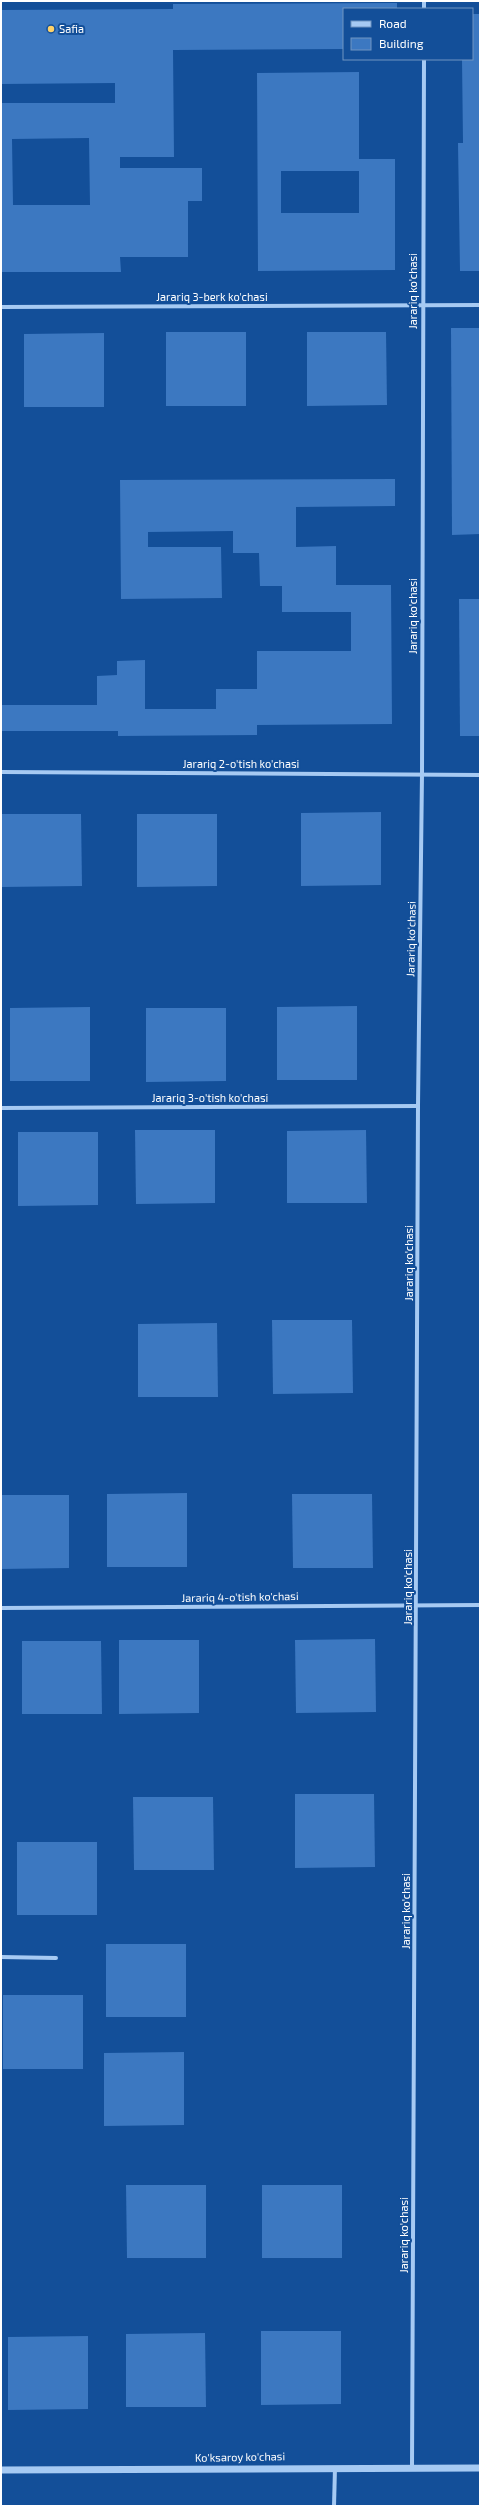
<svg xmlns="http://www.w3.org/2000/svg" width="481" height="2507" viewBox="0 0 481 2507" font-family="'Exo 2',sans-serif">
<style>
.building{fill:#3c78c1;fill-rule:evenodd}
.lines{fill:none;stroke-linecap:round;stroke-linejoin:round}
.minor{stroke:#a6caf3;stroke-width:4}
.tertiary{stroke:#a6caf3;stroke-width:7}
.poi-dot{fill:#ffd168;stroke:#134f99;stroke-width:1.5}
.labels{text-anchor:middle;stroke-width:4;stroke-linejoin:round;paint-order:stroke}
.poi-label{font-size:11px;fill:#fff;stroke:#134f99;text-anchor:start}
.street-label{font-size:11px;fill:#fff;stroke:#134f99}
</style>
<rect width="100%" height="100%" fill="#134f99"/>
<g class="building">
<path d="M397,3V9H344V49L173,50L174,157H120V168H202V201H188V257H120L121,272H1V103H115V83L1,84V10L173,9V4ZM89,138L90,205H13L12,139Z"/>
<path d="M472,14H480V271H460L458,143H463L462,59H472Z"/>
<path d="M359,72V159H395V270L258,271L257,73ZM281,171H359V213H281Z"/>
<path d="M451,328H480V534L452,535Z"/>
<rect x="166" y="332" width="80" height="74"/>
<path d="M307,332H386L387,405L307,406Z"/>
<path d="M104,333V407H24V334Z"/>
<path d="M395,479V506L296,507V547L336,546V585H391L392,724L257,725V735L118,736V731H1V705H97V676L117,675V661L145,660V709H216V689H257V651H351V612H282V586H260L259,553H233V531L148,532V547H221L222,598L121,599L120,480Z"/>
<path d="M459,599H480V736H460Z"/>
<path d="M381,812V885L301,886V813Z"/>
<path d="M1,814H81L82,886L2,887Z"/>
<path d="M137,814H217V886L137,887Z"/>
<path d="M357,1006V1080H277V1007Z"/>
<path d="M90,1007V1081H10V1008Z"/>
<path d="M146,1008H226V1081L146,1082Z"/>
<path d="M135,1130H215V1203L136,1204Z"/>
<path d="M366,1130L367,1203H287V1131Z"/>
<path d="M18,1132H98V1205L18,1206Z"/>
<path d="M272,1320H352L353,1393L273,1394Z"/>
<path d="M217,1323L218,1397H138V1324Z"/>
<path d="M187,1493V1567H107V1494Z"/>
<path d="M292,1494H372L373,1568H293Z"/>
<path d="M1,1495H69V1568L1,1569Z"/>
<path d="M375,1639L376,1712L296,1713L295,1640Z"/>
<path d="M119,1640H199V1713L119,1714Z"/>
<path d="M22,1641H101L102,1714H22Z"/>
<path d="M295,1794H374L375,1867L295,1868Z"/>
<path d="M133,1797H213L214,1870H134Z"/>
<rect x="17" y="1842" width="80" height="73"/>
<rect x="106" y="1944" width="80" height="73"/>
<rect x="3" y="1995" width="80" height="74"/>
<path d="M184,2052V2125L104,2126V2053Z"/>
<path d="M126,2185H206V2258H127Z"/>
<rect x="262" y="2185" width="80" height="73"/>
<path d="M261,2331H341V2404L261,2405Z"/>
<path d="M205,2333L206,2407H126V2334Z"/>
<path d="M88,2336V2409L8,2410V2337Z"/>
</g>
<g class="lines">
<g class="minor">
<path d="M424,9V1"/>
<path d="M1,307L480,305"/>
<path d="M1,772L480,775"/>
<path d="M1,1108L418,1106"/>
<path d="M1,1608L480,1605"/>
<path d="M1,1957L56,1958"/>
<path d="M412,2468L418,1106L422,774L424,59"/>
<path d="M334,2506L335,2468"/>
</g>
<path class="tertiary" d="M1,2470L480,2468"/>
</g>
<circle class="poi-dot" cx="51" cy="29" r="4"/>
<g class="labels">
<g class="poi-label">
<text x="59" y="33">Safia</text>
</g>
<g class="street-label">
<text transform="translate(413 291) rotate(-90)" y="4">Jarariq ko'chasi</text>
<text x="212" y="301">Jarariq 3-berk ko'chasi</text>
<text transform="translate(413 616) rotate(-90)" y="4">Jarariq ko'chasi</text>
<text x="241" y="768">Jarariq 2-o'tish ko'chasi</text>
<text transform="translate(411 939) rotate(-89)" y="4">Jarariq ko'chasi</text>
<text x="210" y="1102">Jarariq 3-o'tish ko'chasi</text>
<text transform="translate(409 1263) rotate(-90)" y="4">Jarariq ko'chasi</text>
<text transform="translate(408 1587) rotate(-90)" y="4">Jarariq ko'chasi</text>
<text transform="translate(240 1597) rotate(-1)" y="4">Jarariq 4-o'tish ko'chasi</text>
<text transform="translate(406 1911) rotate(-90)" y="4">Jarariq ko'chasi</text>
<text transform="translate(404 2235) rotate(-90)" y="4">Jarariq ko'chasi</text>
<text transform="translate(240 2457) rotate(-1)" y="4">Ko'ksaroy ko'chasi</text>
</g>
</g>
<rect width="481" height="2507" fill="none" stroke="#ffffff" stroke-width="4"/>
<rect x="343" y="8" width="130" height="52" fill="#134f99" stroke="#7195c2"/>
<rect x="351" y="21" width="20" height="6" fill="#a6caf3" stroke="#7195c2"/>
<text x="379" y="28" font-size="12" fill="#ffffff">Road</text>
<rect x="351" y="38" width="20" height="12" fill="#3c78c1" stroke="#7195c2"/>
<text x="379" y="48" font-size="12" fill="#ffffff">Building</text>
</svg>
